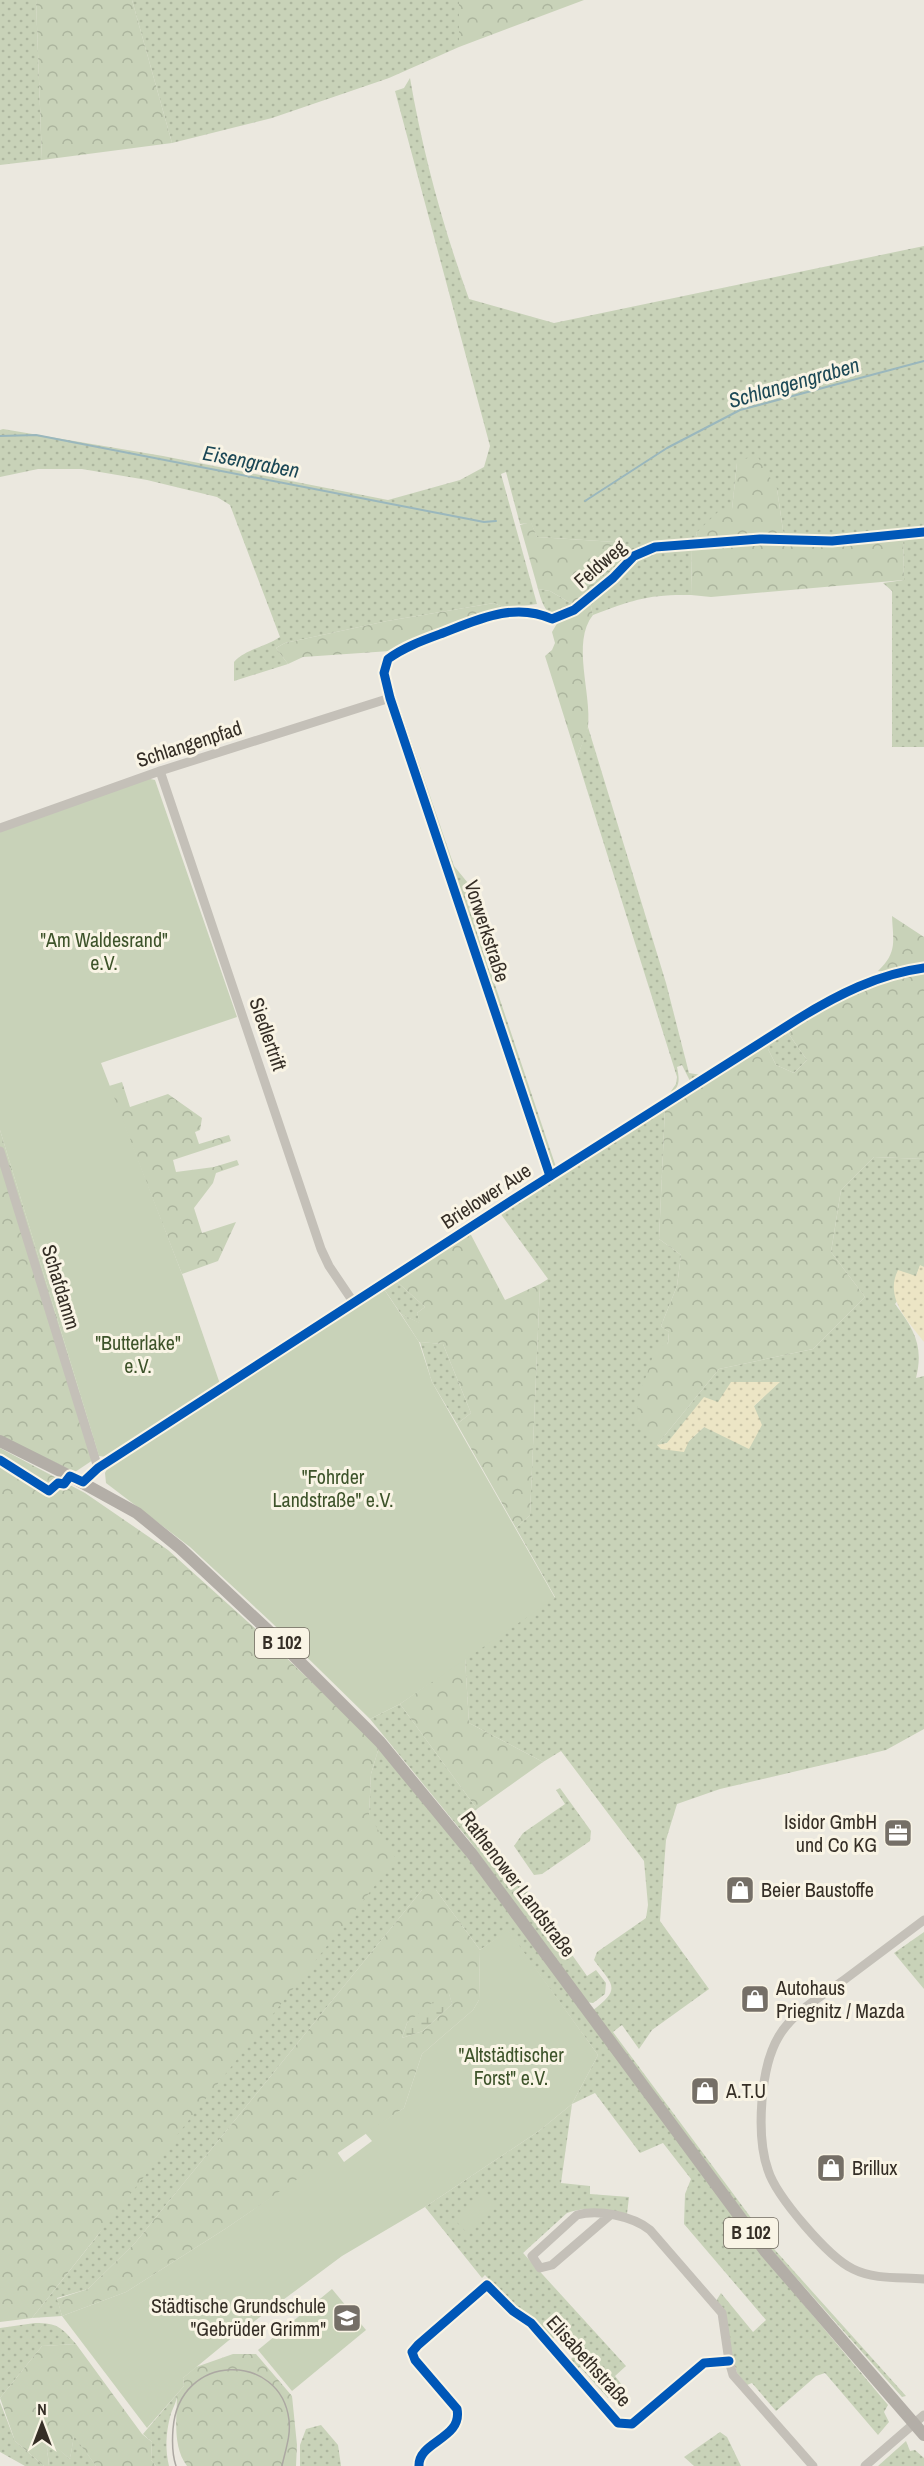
<svg xmlns="http://www.w3.org/2000/svg" width="924" height="2466" viewBox="0 0 924 2466" font-family="'Archivo Narrow',sans-serif">
<style>
.grass{fill:url(#grass-dots);fill-rule:evenodd}
.forest{fill:url(#forest-crowns);fill-rule:evenodd}
.wetland{fill:url(#wetland-marsh)}
.sand{fill:url(#sand-dots)}
.garden{fill:#c8d2b8}
.lines{fill:none;stroke-linecap:round;stroke-linejoin:round}
.stream{stroke:#9ab7bd;stroke-width:2}
.minor{stroke:#c4c0b8;stroke-width:9}
.major{stroke:#b3aea7;stroke-width:12}
.tram{stroke:#aca8a2;stroke-width:1.5}
.cycleway-casing{stroke:#f9f4e5;stroke-width:13}
.cycleway{stroke:#0057b8;stroke-width:9}
.labels{text-anchor:middle;stroke-width:6;stroke-linejoin:round;paint-order:stroke}
.shield{fill:#f9f4e5;stroke:#70695f;stroke-width:1.5}
.shield-label{font-size:18px;font-weight:bold;fill:#352e26}
.street-label{font-size:20px;fill:#352e26;stroke:#f9f4e5}
.park-label{font-size:20px;fill:#3d532a;stroke:#f9f4e5}
.poi-label{font-size:20px;fill:#352e26;stroke:#f9f4e5;text-anchor:start}
.water-label{font-size:21px;font-style:italic;fill:#1c4856;stroke:#f9f4e5}
</style>
<defs>
<pattern id="grass-dots" width="8" height="8" patternUnits="userSpaceOnUse" patternTransform="scale(1.5)"><rect width="8" height="8" fill="#c8d2b8"/><path d="M2 2h.1M6 6h.1" fill="none" stroke="#acb59e" stroke-width="1.8" stroke-linecap="round"/></pattern>
<pattern id="forest-crowns" width="20" height="18" patternUnits="userSpaceOnUse" patternTransform="scale(1.5)"><rect width="20" height="18" fill="#c8d2b8"/><path d="M2 6a3 3 0 1 1 6 0M12 15a3 3 0 1 1 6 0" fill="none" stroke="#acb59e"/></pattern>
<pattern id="wetland-marsh" width="20" height="14" patternUnits="userSpaceOnUse" patternTransform="scale(1.5)"><rect width="20" height="14" fill="#c8d2b8"/><path d="M1 5h8M5 5V1M11 12h8M15 12V8" fill="none" stroke="#acb59e"/></pattern>
<pattern id="sand-dots" width="8" height="8" patternUnits="userSpaceOnUse" patternTransform="scale(1.5)"><rect width="8" height="8" fill="#ece5c5"/><path d="M2 2h.1M6 6h.1" fill="none" stroke="#cbc5a9" stroke-width="1.8" stroke-linecap="round"/></pattern>
</defs>
<rect width="100%" height="100%" fill="#ebe8df"/>
<g class="grass">
<path d="M0,0H36L42,160L0,165Z"/>
<path d="M132,0H459V47L389,78L272,118L172,143Z"/>
<path d="M410,78C423,154 443,227 469,299L554,323L924,246V528L834,535L784,537L777,489L737,463L732,509L696,533L698,539C657,543 642,540 612,573L615,542L537,537L531,523L520,524L506,472L501,474L537,604L505,608L494,603L387,621L285,643L276,648L288,664L234,681V662C246,649 265,647 280,637L230,505L217,497L147,480L82,469H38L0,477V430L3,429L163,456L388,500L460,480L484,467L490,446L395,91L404,88Z"/>
<path d="M924,535V747H892V591L883,583L904,580L903,537Z"/>
<path d="M692,546L691,595C649,594 632,600 593,615L590,602L643,553Z"/>
<path d="M538,589L550,591L574,605C550,624 544,611 538,589Z"/>
<path d="M391,682L454,866L482,900L476,928L556,1167L548,1163L395,704Z"/>
<path d="M588,727L666,983L689,1073L701,1075L690,1081L682,1065L677,1067C680,1082 680,1087 667,1097L676,1084L677,1077L577,758Z"/>
<path d="M786,1030L807,1060L794,1073L776,1065L765,1043Z"/>
<path d="M665,1108L659,1239L681,1255L677,1286L661,1326L669,1332L657,1445L719,1369L813,1349L865,1297L831,1252L841,1190L874,1157L924,1159V1267L920,1266L916,1276L895,1304C914,1329 924,1346 916,1378L924,1376V1729L886,1750L720,1789L677,1804L666,1840L660,1921L709,1989L652,2030L639,2049L622,2025L613,2032L775,2250L906,2396L902,2397L759,2236L592,2011C622,1988 613,1986 594,1960L597,1952L646,1918L648,1905L644,1861L561,1751L543,1762L469,1723L465,1658L555,1597L516,1528L530,1515L540,1284L548,1279L500,1213ZM779,1382L753,1407L704,1427L689,1441L658,1445L667,1443L718,1403Z"/>
<path d="M396,1281L425,1307L417,1313L421,1324L401,1314L384,1289Z"/>
<path d="M420,1342L443,1344L471,1413L457,1424L432,1382Z"/>
<path d="M400,1704L477,1809L472,1813L587,1976L596,1970L606,1983L605,1994L593,2003L586,2002L469,1840L370,1719Z"/>
<path d="M379,1747L399,1769L485,1880L764,2257L888,2405L884,2412L889,2422L878,2435L825,2373L816,2376L776,2411L752,2383L747,2385L737,2373L716,2301L721,2293L753,2332L766,2320L684,2224L685,2194L691,2179L663,2143L640,2153L595,2093L572,2104L561,2183L590,2186V2194L629,2197L627,2214C606,2211 587,2205 567,2213L523,2253L626,2366L615,2376L622,2385L608,2398L580,2367L575,2370L568,2362L573,2357L555,2337L551,2340L519,2311L485,2275L482,2278L425,2207L539,2131L572,2104L598,2055L508,1931L480,1950L436,1890H422L135,2243L88,2289L57,2298L62,2316L32,2318L98,2235L369,1815L371,1774Z"/>
<path d="M560,1788L591,1831L590,1841L542,1874L534,1875L514,1846L523,1833L565,1804L556,1790Z"/>
<path d="M924,1932V1989L894,1953Z"/>
<path d="M35,2323C58,2323 61,2327 76,2344L42,2346L0,2398V2328Z"/>
<path d="M177,2394C177,2403 172,2408 170,2417C166,2433 165,2449 169,2466H156L151,2460L152,2442L143,2434Z"/>
<path d="M0,2402L15,2441L44,2466H25L0,2452Z"/>
<path d="M321,2425L338,2445L341,2466H300V2445L306,2429Z"/>
<path d="M720,2432L727,2437L741,2466H694L684,2457Z"/>
<path d="M74,2435L96,2466H49L46,2438L70,2459Z"/>
<path d="M906,2441L910,2451L915,2450L924,2458V2466H878Z"/>
</g>
<g class="forest">
<path d="M36,0H132L172,143L42,160Z"/>
<path d="M459,0H584L459,47Z"/>
<path d="M756,454L777,489L784,537L698,539L696,533L720,510L732,509L737,463Z"/>
<path d="M531,522L537,537L615,542L612,573L574,605L550,591L538,589L520,525Z"/>
<path d="M903,537L904,580L711,597L691,595L692,546Z"/>
<path d="M590,602L593,615C571,642 592,694 588,727C586,737 580,748 577,758L545,656L552,650L555,643L552,632L559,620Z"/>
<path d="M494,603L505,608L390,651L303,657L288,664L276,648L285,643L387,621Z"/>
<path d="M892,916L924,937V963L888,972L878,971C898,952 893,941 892,916Z"/>
<path d="M924,972V1159L874,1157L841,1190L831,1252L865,1297L813,1349L719,1369L657,1445L636,1421L639,1397L656,1347L668,1344L669,1332L661,1326L677,1286L681,1255L659,1239L665,1108L765,1043L776,1065L794,1073L807,1060L786,1030L847,995L900,976Z"/>
<path d="M122,1082L130,1107L168,1094L202,1118L200,1130L195,1132L199,1144L229,1135L231,1141L173,1160L176,1172L214,1167L237,1160L239,1165L216,1173L213,1183L194,1208L202,1233L236,1222L218,1261L182,1274L109,1086Z"/>
<path d="M0,1130L99,1456L75,1472L0,1436Z"/>
<path d="M470,1233L505,1300L540,1284L530,1515L516,1528L457,1424L471,1413L443,1344L419,1342L401,1314L420,1323L417,1313L425,1307L396,1281Z"/>
<path d="M0,1448L85,1493L168,1550L270,1642L379,1747L371,1774L369,1815L396,1859L32,2318L0,2322Z"/>
<path d="M465,1658L469,1723L543,1762L477,1809L400,1704Z"/>
<path d="M422,1890H436L480,1950L479,2000L473,2010L422,2054L404,2108L225,2229L126,2292L62,2316L57,2299L88,2289L135,2243ZM449,1994L452,2004L423,2031L402,2038L407,2023Z"/>
<path d="M76,2344L142,2434L152,2442L151,2460L156,2466H96L74,2436L70,2459L46,2439L49,2466H44L15,2441L0,2398L42,2346Z"/>
<path d="M233,2354H256L292,2396L297,2445L296,2466H187C172,2446 177,2417 177,2394L184,2386L183,2378L196,2367Z"/>
</g>
<path class="wetland" d="M449,1993L452,2004L423,2031L402,2038L407,2023L433,2002Z"/>
<g class="sand">
<path d="M920,1265L924,1267V1342C908,1321 884,1298 898,1270L916,1276Z"/>
<path d="M731,1382H780L754,1406L762,1425L749,1449L704,1427L689,1441L684,1452L661,1449L657,1445L667,1443L704,1397L718,1402Z"/>
</g>
<g class="garden">
<path d="M146,778L155,780L237,1017L101,1063L182,1274L220,1384L106,1457L99,1456L0,1130V831Z"/>
<path d="M384,1289L419,1342L432,1382L555,1598L400,1704L370,1719L271,1622L190,1547L106,1483L105,1473L108,1467Z"/>
<path d="M508,1930L598,2055L572,2104L539,2131L425,2207L342,2256L228,2341L183,2378L184,2386L147,2428L62,2316L126,2292L225,2229L337,2152L344,2162L372,2141L365,2133L404,2108L422,2054L473,2010L479,2000L480,1950Z"/>
<path d="M484,2191L497,2205L467,2233L454,2219Z"/>
<path d="M332,2289L366,2330L292,2391L258,2350Z"/>
</g>
<g class="lines">
<g class="stream">
<path d="M0,436L36,435L484,522L496,521"/>
<path d="M585,501L667,448L740,410L924,361"/>
</g>
<g class="minor">
<path d="M160,771L321,1249L329,1266L354,1303"/>
<path d="M0,828L160,771L390,698"/>
<path d="M0,1151L98,1468"/>
<path d="M550,1176L390,698L384,673L388,659C404,647 424,640 443,633C479,619 515,602 552,619L574,610L613,578L634,556L655,547L760,539L832,541L924,532"/>
<path d="M83,1482L98,1468L514,1199L798,1019C837,995 878,974 924,968"/>
<path d="M924,1920C897,1940 871,1960 844,1980C822,1996 793,2012 779,2036C760,2067 756,2136 768,2170C776,2196 828,2257 853,2269C875,2280 900,2277 924,2279"/>
<path d="M609,2216L552,2265L540,2268L532,2256L577,2215C598,2209 633,2216 650,2230L722,2313L729,2361L733,2375L813,2466"/>
<path d="M419,2466C418,2441 463,2439 457,2409L415,2360L412,2352L418,2345L487,2285L513,2311L531,2323L618,2423L632,2424L704,2363L729,2361"/>
<path d="M865,2466L924,2415"/>
</g>
<path class="major" d="M0,1441L70,1476L137,1513L180,1548L274,1636L380,1742L472,1854L765,2251L924,2435"/>
<path class="tram" d="M176,2466C172,2454 172,2442 173,2429C179,2351 281,2352 289,2420C291,2436 285,2451 282,2466"/>
<g class="cycleway-casing">
<g id="cycleway">
<path d="M550,1176L390,698L384,673L388,659C404,647 424,640 443,633C479,619 515,602 552,619L574,610L613,578L634,556L655,547L760,539L832,541L924,532"/>
<path d="M0,1460L49,1491L58,1483L64,1484L70,1476L83,1482L98,1468L514,1199L798,1019C837,995 878,974 924,968"/>
<path d="M419,2466C418,2441 463,2439 457,2409L415,2360L412,2352L418,2345L487,2285L513,2311L531,2323L618,2423L632,2424L704,2363L729,2361"/>
</g>
</g>
<use href="#cycleway" class="cycleway"/>
</g>
<defs>
<g id="office-square" transform="scale(1.5)"><rect x="-9" y="-9" width="18" height="18" rx="4" fill="#756f67" stroke="#f9f4e5"/><path d="M-6-3h4V-5.5h4V-3h4V5H-6ZM-1-4.5V-3h2v-1.5ZM-6 0V1H6V0Z" fill="#fff"/></g>
<g id="shop-square" transform="scale(1.5)"><rect x="-9" y="-9" width="18" height="18" rx="4" fill="#756f67" stroke="#f9f4e5"/><path d="M-5-2.5h2.3a2.7 3.5 0 0 1 5.4 0H5L5.5 6h-11ZM-1.5-2.5h3a1.5 2.3 0 0 0-3 0Z" fill="#fff"/></g>
<g id="school-square" transform="scale(1.5)"><rect x="-9" y="-9" width="18" height="18" rx="4" fill="#756f67" stroke="#f9f4e5"/><path d="M0-5L7-2L0 1L-7-2ZM-4 1L0 2.5L4 1V4Q0 6-4 4Z" fill="#fff"/></g>
</defs>
<g fill-rule="evenodd">
<use href="#office-square" x="898" y="1833"/>
<use href="#shop-square" x="740" y="1890"/>
<use href="#shop-square" x="755" y="1999"/>
<use href="#shop-square" x="705" y="2091"/>
<use href="#shop-square" x="831" y="2168"/>
<use href="#school-square" x="347" y="2318"/>
</g>
<g class="labels">
<g class="shield">
<rect x="255" y="1628" width="54" height="30" rx="4.5"/>
<rect x="724" y="2218" width="54" height="30" rx="4.5"/>
</g>
<g class="shield-label">
<text x="282" y="1649">B 102</text>
<text x="751" y="2239">B 102</text>
</g>
<g class="street-label">
<text transform="translate(600 564) rotate(-41)" y="7">Feldweg</text>
<text transform="translate(189 744) rotate(-18)" y="7">Schlangenpfad</text>
<text transform="translate(487 931) rotate(72)" y="7">Vorwerkstraße</text>
<text transform="translate(268 1034) rotate(71)" y="7">Siedlertrift</text>
<text transform="translate(486 1196) rotate(-33)" y="7">Brielower Aue</text>
<text transform="translate(61 1287) rotate(73)" y="7">Schafdamm</text>
<text transform="translate(518 1884) rotate(53)" y="7">Rathenower Landstraße</text>
<text transform="translate(589 2361) rotate(48)" y="7">Elisabethstraße</text>
</g>
<g class="park-label">
<text x="104" y="947">"Am Waldesrand"<tspan x="104" dy="23">e.V.</tspan></text>
<text x="138" y="1350">"Butterlake"<tspan x="138" dy="23">e.V.</tspan></text>
<text x="333" y="1484">"Fohrder<tspan x="333" dy="23">Landstraße" e.V.</tspan></text>
<text x="511" y="2062">"Altstädtischer<tspan x="511" dy="23">Forst" e.V.</tspan></text>
</g>
<g class="poi-label">
<text x="877" y="1829" text-anchor="end">Isidor GmbH<tspan x="877" dy="23">und Co KG</tspan></text>
<text x="761" y="1897">Beier Baustoffe</text>
<text x="776" y="1995">Autohaus<tspan x="776" dy="23">Priegnitz / Mazda</tspan></text>
<text x="726" y="2098">A.T.U</text>
<text x="852" y="2175">Brillux</text>
<text x="326" y="2313" text-anchor="end">Städtische Grundschule<tspan x="326" dy="23">"Gebrüder Grimm"</tspan></text>
</g>
<g class="water-label">
<text transform="translate(794 383) rotate(-16)" y="7">Schlangengraben</text>
<text transform="translate(251 462) rotate(11)" y="7">Eisengraben</text>
</g>
</g>
<g transform="translate(42 2424)" stroke="#f9f4e5" stroke-width="4.5" paint-order="stroke">
<path d="M0-4.5L10 22L0 15L-10 22Z" fill="#352e26"/>
<text y="-9" font-size="16" font-weight="bold" text-anchor="middle" fill="#352e26">N</text>
</g>
</svg>
